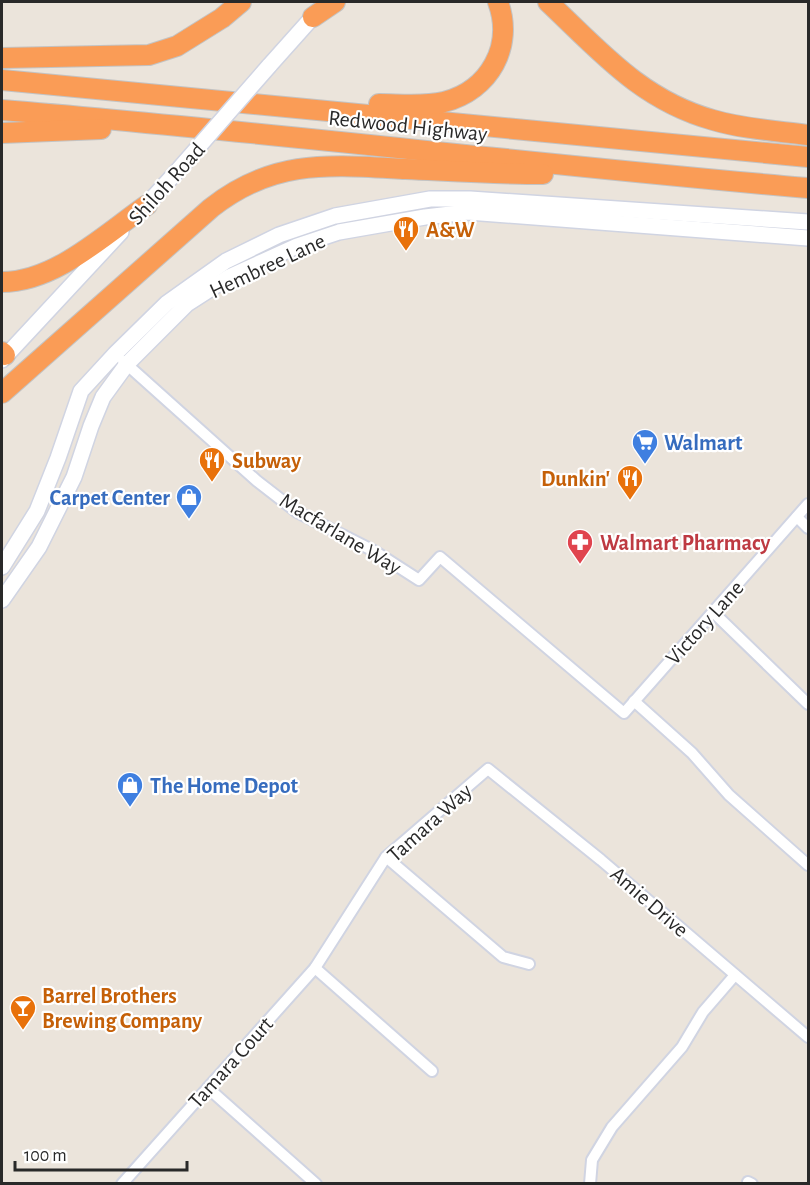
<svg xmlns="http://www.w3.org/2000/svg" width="810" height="1185" viewBox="0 0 810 1185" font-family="'Alegreya Sans',sans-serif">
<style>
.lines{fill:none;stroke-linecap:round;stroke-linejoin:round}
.street-casing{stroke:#d0d4e2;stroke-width:14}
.secondary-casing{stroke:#d0d4e2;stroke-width:18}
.highway-casing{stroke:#c3c3c3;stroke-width:22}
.street{stroke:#fff;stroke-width:10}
.secondary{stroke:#fff;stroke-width:15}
.highway{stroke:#fa9c56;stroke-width:20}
.secondary-bridge-casing{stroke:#d0d4e2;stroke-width:18;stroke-linecap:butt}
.secondary-bridge{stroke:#fff;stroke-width:15}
.labels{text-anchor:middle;stroke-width:4.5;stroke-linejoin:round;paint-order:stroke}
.street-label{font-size:22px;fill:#292929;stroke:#fff}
.food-label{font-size:22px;font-weight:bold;fill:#c56008;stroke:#fff;text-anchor:start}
.shop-label{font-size:22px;font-weight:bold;fill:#366cbe;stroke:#fff;text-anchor:start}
.health-label{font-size:22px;font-weight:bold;fill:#be3a42;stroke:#fff;text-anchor:start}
</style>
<rect width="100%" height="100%" fill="#ebe4db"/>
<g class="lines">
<g class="street-casing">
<g id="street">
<path d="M123,361L257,481L297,512L374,551L419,580L440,557L624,713L808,504"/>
<path d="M797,517L808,528"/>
<path d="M713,612L808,704"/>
<path d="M634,701L692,753L729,795L808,865"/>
<path d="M386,857L503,957L529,964"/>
<path d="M315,968L432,1071"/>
<path d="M208,1088L316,1184"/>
<path d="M748,1182L752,1184"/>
<path d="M122,1184L315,968L386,857L488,769L601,860L808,1037"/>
<path d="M590,1184L592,1160L612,1127L682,1047L703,1012L735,975"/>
</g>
</g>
<g class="secondary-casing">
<g id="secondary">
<path d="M269,66L319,10"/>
<path d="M140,212L180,168"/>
<path d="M2,360L121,232"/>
<path d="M2,567L37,511L58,458L81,391L115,354L167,303L226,261L279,235L335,216L430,199H470L808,222"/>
<path d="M2,600L39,547L74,477L91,426L103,397L127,364L187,304L229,277L297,246L339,232L425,217L468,212L808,238"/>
</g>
</g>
<g class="highway-casing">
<g id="highway">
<path d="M548,2C600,51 641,100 713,120C743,129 778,131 808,135"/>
<path d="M313,17L335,2"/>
<path d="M2,58L149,55L177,46L222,18L241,2"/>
<path d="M2,80L808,157"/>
<path d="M379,104C399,104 423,107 444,102C490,90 514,46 498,2"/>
<path d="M2,110C271,132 539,165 808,188"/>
<path d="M2,133L101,129"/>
<path d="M2,282C55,282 104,235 147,205"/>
<path d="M2,352L5,355"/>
<path d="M2,393L211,208C274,158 331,165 406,169C451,171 497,174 543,174"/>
</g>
</g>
<use href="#street" class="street"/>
<use href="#secondary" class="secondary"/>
<use href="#highway" class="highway"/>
<g class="secondary-bridge-casing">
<path id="secondary-bridge" d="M180,168L269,66"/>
</g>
<use href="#secondary-bridge" class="secondary-bridge"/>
</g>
<defs>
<g id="restaurant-pin" transform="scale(1.35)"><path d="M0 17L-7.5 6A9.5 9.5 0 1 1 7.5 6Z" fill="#e8710a" stroke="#fff"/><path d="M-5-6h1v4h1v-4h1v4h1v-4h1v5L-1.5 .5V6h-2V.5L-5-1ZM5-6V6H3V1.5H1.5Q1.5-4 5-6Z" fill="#fff"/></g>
<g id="supermarket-pin" transform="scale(1.35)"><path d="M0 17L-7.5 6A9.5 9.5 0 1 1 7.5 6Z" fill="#3f7fe0" stroke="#fff"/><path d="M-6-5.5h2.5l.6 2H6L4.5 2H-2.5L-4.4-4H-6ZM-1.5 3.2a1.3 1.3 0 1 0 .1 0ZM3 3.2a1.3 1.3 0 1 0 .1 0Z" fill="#fff"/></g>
<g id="shop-pin" transform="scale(1.35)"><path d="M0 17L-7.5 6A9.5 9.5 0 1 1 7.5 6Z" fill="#3f7fe0" stroke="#fff"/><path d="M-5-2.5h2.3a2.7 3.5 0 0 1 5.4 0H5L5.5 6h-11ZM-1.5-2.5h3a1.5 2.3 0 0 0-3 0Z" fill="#fff"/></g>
<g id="pharmacy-pin" transform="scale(1.35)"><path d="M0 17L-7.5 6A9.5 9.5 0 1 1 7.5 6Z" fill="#e0444e" stroke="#fff"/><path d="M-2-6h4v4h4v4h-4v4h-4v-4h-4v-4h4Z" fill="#fff"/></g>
<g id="bar-pin" transform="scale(1.35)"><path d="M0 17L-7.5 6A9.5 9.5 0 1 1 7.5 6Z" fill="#e8710a" stroke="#fff"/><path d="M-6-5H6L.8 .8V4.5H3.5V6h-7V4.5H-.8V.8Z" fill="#fff"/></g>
</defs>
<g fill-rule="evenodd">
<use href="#restaurant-pin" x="406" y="229"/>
<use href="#supermarket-pin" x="645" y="442"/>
<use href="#restaurant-pin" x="212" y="460"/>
<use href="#restaurant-pin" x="630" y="478"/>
<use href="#shop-pin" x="189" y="497"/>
<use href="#pharmacy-pin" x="580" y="542"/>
<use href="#shop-pin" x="130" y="785"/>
<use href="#bar-pin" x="23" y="1008"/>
</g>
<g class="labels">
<g class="street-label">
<text transform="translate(408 125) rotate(6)" y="8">Redwood Highway</text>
<text transform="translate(166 183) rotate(-48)" y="8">Shiloh Road</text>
<text transform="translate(267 265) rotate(-25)" y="8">Hembree Lane</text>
<text transform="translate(341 533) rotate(31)" y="8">Macfarlane Way</text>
<text transform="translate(704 622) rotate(-48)" y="8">Victory Lane</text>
<text transform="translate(429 822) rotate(-42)" y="8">Tamara Way</text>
<text transform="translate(650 901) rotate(41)" y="8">Amie Drive</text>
<text transform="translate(230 1062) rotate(-48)" y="8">Tamara Court</text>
</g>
<g class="food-label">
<text x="426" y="237">A&amp;W</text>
<text x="232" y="468">Subway</text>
<text x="610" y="486" text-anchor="end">Dunkin'</text>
<text x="42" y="1003">Barrel Brothers<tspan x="42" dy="25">Brewing Company</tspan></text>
</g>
<g class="shop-label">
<text x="664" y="450">Walmart</text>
<text x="170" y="505" text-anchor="end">Carpet Center</text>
<text x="150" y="793">The Home Depot</text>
</g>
<g class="health-label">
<text x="600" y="550">Walmart Pharmacy</text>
</g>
</g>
<rect width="810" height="1185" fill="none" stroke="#292929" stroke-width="6"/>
<path d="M15 1161v9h172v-9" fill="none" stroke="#292929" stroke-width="3"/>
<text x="24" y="1161" font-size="18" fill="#292929" stroke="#ffffff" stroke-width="4.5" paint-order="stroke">100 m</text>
</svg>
